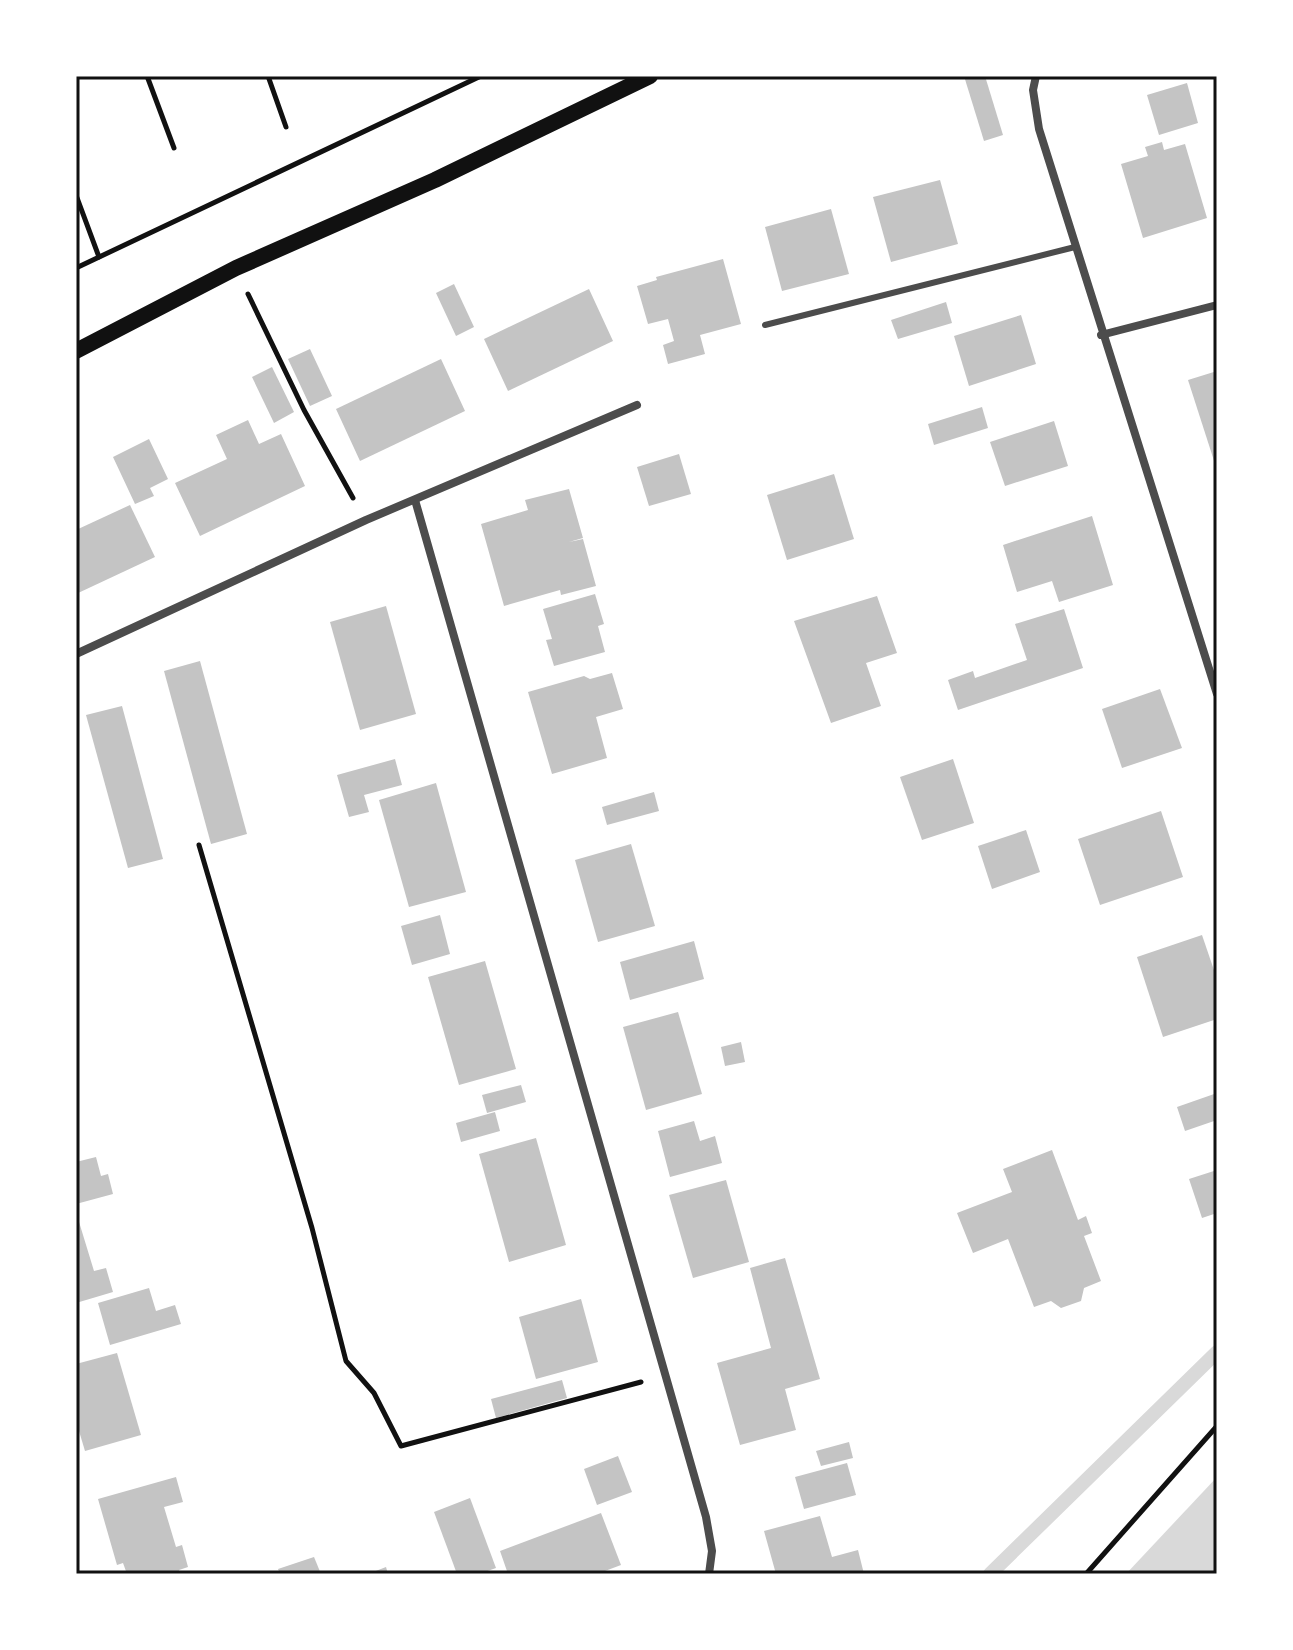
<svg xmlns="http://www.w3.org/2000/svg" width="1293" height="1650" viewBox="0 0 1293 1650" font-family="Lato,sans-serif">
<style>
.water{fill:#d9d9d9}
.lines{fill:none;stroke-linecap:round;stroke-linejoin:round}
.stream{stroke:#d9d9d9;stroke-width:14}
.building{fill:#c4c4c4}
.path{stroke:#111;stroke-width:5}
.service{stroke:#4c4c4c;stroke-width:6}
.minor{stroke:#4c4c4c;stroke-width:8}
.secondary{stroke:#111;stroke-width:16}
.neatline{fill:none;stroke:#111;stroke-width:3}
</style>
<rect width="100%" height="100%" fill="#fff"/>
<path class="water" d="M1217,1477V1574H1126Z"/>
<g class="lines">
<path class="stream" d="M990,1574L1217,1352"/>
</g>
<g class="building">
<path d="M964,76H985L1003,135L984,141Z"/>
<path d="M1187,83L1198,123L1159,135L1147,95Z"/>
<path d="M1162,142L1164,150L1185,144L1207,218L1143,238L1121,164L1148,156L1145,147Z"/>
<path d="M940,180L958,244L891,262L873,197Z"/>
<path d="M831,209L849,274L782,291L765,227Z"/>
<path d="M723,259L741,324L700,335L705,354L668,364L663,345L674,341L668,319L648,324L637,286L657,280L656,277Z"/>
<path d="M454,284L474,327L456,336L436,293Z"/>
<path d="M589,289L613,341L508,391L484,339Z"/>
<path d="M946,302L952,323L898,339L891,320Z"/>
<path d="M1021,315L1036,364L969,386L954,336Z"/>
<path d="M310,349L332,396L310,406L288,359Z"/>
<path d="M441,359L465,411L360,461L336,409Z"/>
<path d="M272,367L294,412L274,423L252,377Z"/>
<path d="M1217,371V467H1216L1188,380Z"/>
<path d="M982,407L988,428L934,445L928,424Z"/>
<path d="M248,420L259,444L281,434L305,486L200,536L175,483L227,459L216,435Z"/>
<path d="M1054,421L1068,466L1005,486L990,442Z"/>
<path d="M149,439L168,479L150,488L154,496L135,504L113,457Z"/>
<path d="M679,454L691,494L649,506L637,467Z"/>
<path d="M834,474L854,539L787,560L767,495Z"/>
<path d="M569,489L583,538L569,542L583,539L596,586L561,595L560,590L504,606L481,524L528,510L525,500Z"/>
<path d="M130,505L155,557L76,594V530Z"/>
<path d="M1092,516L1113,585L1059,602L1052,581L1017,592L1003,545Z"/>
<path d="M595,594L604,624L598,626L605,652L554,666L546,640L552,639L543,609Z"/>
<path d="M877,596L897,653L866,663L881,706L831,723L794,621Z"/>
<path d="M386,606L416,714L360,730L330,622Z"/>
<path d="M1064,609L1083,668L958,710L948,680L973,671L975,678L1027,660L1015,624Z"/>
<path d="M200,661L247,834L211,844L164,671Z"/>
<path d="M612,673L623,709L596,717L607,758L552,774L528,692L584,676L590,679Z"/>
<path d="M1160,689L1182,748L1122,768L1102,709Z"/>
<path d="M122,706L163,859L128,868L86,715Z"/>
<path d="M395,759L402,785L364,795L369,812L349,817L337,775Z"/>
<path d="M953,759L974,823L922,840L900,777Z"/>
<path d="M436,783L466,892L409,907L379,800Z"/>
<path d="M654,792L659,811L607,825L602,807Z"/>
<path d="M1161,811L1183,877L1100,905L1078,839Z"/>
<path d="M1026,830L1040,872L992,889L978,846Z"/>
<path d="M631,844L655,926L598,942L575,860Z"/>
<path d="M440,915L450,954L412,965L401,926Z"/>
<path d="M1202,935L1217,979V1019L1163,1037L1137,957Z"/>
<path d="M694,941L704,979L630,1000L620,962Z"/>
<path d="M485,961L516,1069L459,1085L428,977Z"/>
<path d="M678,1012L702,1094L646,1110L623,1027Z"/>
<path d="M741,1042L745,1062L725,1066L721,1047Z"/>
<path d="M521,1085L526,1102L487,1113L482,1095Z"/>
<path d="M1217,1093V1120L1185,1131L1177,1107Z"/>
<path d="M495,1112L500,1131L461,1142L456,1123Z"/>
<path d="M694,1121L700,1141L715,1136L722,1163L670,1177L658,1131Z"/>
<path d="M536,1138L566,1245L509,1262L479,1154Z"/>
<path d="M1052,1150L1078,1220L1086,1216L1092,1233L1084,1236L1101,1281L1084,1288L1081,1301L1061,1308L1051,1301L1034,1307L1008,1239L973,1253L957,1213L1012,1192L1003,1169Z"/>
<path d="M96,1157L101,1176L108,1174L113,1194L76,1204V1162Z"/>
<path d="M1217,1170V1213L1202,1218L1189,1179Z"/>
<path d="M726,1180L749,1262L693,1278L669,1195Z"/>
<path d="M76,1212L94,1271L106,1268L113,1292L76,1303Z"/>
<path d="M785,1258L820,1379L785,1389L796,1430L740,1445L717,1363L771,1348L750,1268Z"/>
<path d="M149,1288L156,1311L175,1305L181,1324L110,1345L98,1303Z"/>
<path d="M581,1299L598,1362L536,1379L519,1317Z"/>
<path d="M117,1353L141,1435L85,1451L76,1421V1364Z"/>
<path d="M562,1380L567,1398L496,1418L491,1399Z"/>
<path d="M849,1442L853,1458L821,1466L816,1451Z"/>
<path d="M618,1456L632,1492L597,1505L584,1469Z"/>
<path d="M847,1463L856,1495L804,1509L795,1477Z"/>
<path d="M176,1477L183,1502L164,1507L176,1547L182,1545L188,1567L179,1570L180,1574H127L123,1563L117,1565L98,1499Z"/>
<path d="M470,1498L496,1568L479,1574H457L434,1512Z"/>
<path d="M601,1513L621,1565L597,1574H508L500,1551Z"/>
<path d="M820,1516L832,1557L858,1550L864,1574H776L764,1531Z"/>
<path d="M314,1557L321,1574H280L278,1569Z"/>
<path d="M386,1567L388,1574H368Z"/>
</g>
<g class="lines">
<g class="path">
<path d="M147,76L174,148"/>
<path d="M268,76L286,127"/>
<path d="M76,195L99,257"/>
<path d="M76,268L481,76"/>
<path d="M248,294L304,410L353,498"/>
<path d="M199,845L312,1228L346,1361L374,1393L401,1446L641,1382"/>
<path d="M1086,1574L1217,1426"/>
</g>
<path class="service" d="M765,325L1075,247"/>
<g class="minor">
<path d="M1036,76L1033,90L1039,129L1217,694"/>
<path d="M1101,335L1217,305"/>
<path d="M415,500L706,1517L712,1551L709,1574"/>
<path d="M76,654L366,520L637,405"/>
</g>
<path class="secondary" d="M76,351L236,268L435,180L650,76"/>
</g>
<rect width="1293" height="1650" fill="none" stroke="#ffffff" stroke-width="156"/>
<rect x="78" y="78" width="1137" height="1494" class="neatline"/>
</svg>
